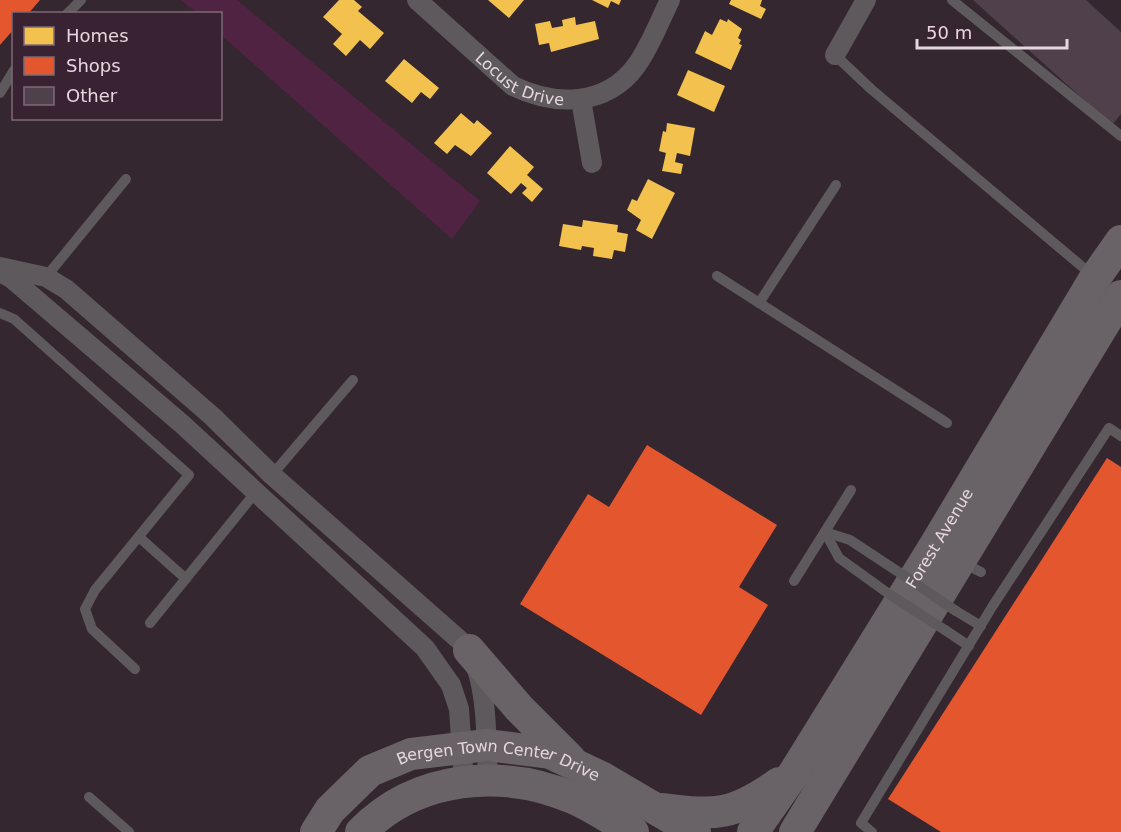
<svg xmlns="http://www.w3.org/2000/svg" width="1121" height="832" viewBox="0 0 1121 832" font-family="'DejaVu Sans',sans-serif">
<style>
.green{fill:#4f2341}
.homes{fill:#f2c14e}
.shops{fill:#e4572e}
.building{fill:#50404b}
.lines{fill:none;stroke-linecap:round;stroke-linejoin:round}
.lane{stroke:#5e595c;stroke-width:10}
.street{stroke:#5e595c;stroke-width:20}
.primary{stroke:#696266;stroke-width:32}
.lane-bridge{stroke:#5e595c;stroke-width:10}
.labels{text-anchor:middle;stroke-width:6;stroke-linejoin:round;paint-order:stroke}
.street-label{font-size:16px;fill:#e6d6df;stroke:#392231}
</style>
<rect width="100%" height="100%" fill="#342730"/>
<path class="green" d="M181,0H237L480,201L452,239L221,35L220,14L196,13Z"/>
<g class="homes">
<path d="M339,0H354L362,7L358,11L384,33L370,49L360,40L346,56L333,44L342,34L323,17Z"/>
<path d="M488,0H524L509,18Z"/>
<path d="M592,0H621L619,5L611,1L608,8Z"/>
<path d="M731,0H762L760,6L766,9L761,19L729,4Z"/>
<path d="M575,17L576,25L595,21L599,39L551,52L549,43L539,45L535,24L550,21L552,28L563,26L562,20Z"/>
<path d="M720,19L727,22L728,19L742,29L738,38L741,40L739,44L742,45L731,70L695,53L705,31L712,35Z"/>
<path d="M404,59L439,88L430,99L421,92L412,103L385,81Z"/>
<path d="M688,70L725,86L714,112L677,95Z"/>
<path d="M461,113L474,124L477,120L492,133L471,156L455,145L447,154L434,143Z"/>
<path d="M667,123L695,128L690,156L677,153L675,162L683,164L681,174L662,171L666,153L659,151L663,131L666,132Z"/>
<path d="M510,146L534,167L527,175L543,189L532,202L522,193L527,188L521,183L511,194L487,173Z"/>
<path d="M648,179L675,193L652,239L636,230L641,220L627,210L632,199L637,201Z"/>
<path d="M583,220L618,225L617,232L628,234L625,252L614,250L612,259L593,256L594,248L582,246L581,250L559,246L563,224L582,227Z"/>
</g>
<g class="shops">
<path d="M0,0H40L28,14H14V29L0,45Z"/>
<path d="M647,445L777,525L739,587L768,605L701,715L520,604L588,494L609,507Z"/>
<path d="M1107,458L1121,467V832H941L888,799Z"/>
</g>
<path class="building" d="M973,0H1086L1121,32V114L1112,125Z"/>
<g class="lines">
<g class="lane">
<path d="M952,0L1121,136"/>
<path d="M67,14L81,0"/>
<path d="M835,55L871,89L1092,275"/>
<path d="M0,93L14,70"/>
<path d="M717,276L947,423"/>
<path d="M46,277L126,179"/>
<path d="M759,303L836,185"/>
<path d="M0,313L14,319L189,475L95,590L85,609L92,629L135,669"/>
<path d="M272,475L353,380"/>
<path d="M825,532L839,558L889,594"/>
<path d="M825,532L850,540L900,573"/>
<path d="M139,537L186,579"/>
<path d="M963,563L981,572"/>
<path d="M794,581L851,490"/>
<path d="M956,611L981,626"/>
<path d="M150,623L255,493"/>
<path d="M945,630L969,646"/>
<path d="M89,797L129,832"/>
<path d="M872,832L861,823L992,607L1109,428L1121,436"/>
</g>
<g class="street">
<path id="s1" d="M417,0L513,86C554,106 606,107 636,66C650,47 659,22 670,0"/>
<path d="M835,55L866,0"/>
<path d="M581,100L592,163"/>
<path d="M0,267L46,277L66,289L213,417L272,475L464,644C489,675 486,741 488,779"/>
<path d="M0,272L11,278L182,424L425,648L451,685L459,709L464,782"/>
</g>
<g class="primary">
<path d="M469,650L519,708L570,759"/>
<path d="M663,809C717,816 734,815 779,783"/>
<path id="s2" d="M316,832L330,810L370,771L411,754L487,745L550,753L603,778L695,832"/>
<path d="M361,832C417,775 502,768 573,798C594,807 614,821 633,832"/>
<path id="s3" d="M753,832L794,773L934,547L1095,278L1121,241"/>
<path d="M795,832L1121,296"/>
</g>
<g class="lane-bridge">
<path d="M900,573L956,611"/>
<path d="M889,594L945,630"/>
</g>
</g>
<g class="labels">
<g class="street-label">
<text dy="6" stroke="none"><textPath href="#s1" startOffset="132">Locust Drive</textPath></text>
<text dy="6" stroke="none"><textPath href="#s3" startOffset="348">Forest Avenue</textPath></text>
<text dy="6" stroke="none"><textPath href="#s2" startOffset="216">Bergen Town Center Drive</textPath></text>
</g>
</g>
<rect x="12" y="12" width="210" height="108" fill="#392231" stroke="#7e6a77" stroke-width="1.5"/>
<rect x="24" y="27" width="30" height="18" fill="#f2c14e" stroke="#7e6a77" stroke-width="1.5"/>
<text x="66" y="42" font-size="18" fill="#e6d6df">Homes</text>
<rect x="24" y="57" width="30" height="18" fill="#e4572e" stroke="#7e6a77" stroke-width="1.5"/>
<text x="66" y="72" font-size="18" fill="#e6d6df">Shops</text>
<rect x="24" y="87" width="30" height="18" fill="#50404b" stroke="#7e6a77" stroke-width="1.5"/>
<text x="66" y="102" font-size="18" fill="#e6d6df">Other</text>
<path d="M917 39v9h150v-9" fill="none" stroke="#e6d6df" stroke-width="3"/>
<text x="926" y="39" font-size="18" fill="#e6d6df" stroke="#392231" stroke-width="4.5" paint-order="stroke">50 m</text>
</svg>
